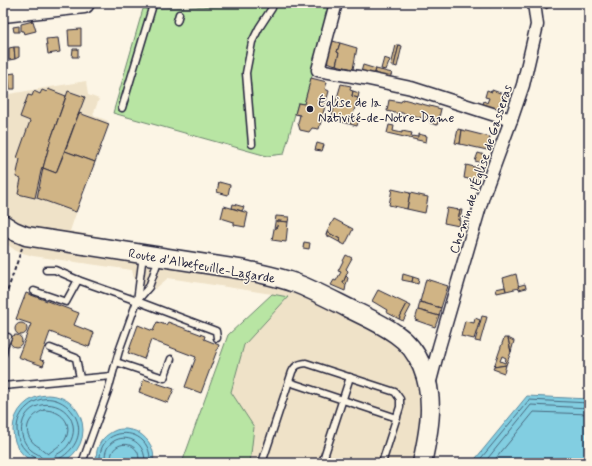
<svg xmlns="http://www.w3.org/2000/svg" width="592" height="466" viewBox="0 0 592 466" font-family="Mynerve,sans-serif">
<style>
.built{fill:#efe2c8}
.green{fill:#b8e5a3;stroke:#6d846f}
.water{fill:#82cee1;stroke:#5c899f}
.lines{fill:none;stroke-linecap:round;stroke-linejoin:round}
.shore{stroke:#48677d;stroke-width:1}
.building{fill:#d0b485;stroke:#22223b;fill-rule:evenodd}
.service-casing{stroke:#22223b;stroke-width:9}
.minor-casing{stroke:#22223b;stroke-width:15}
.secondary-casing{stroke:#22223b;stroke-width:21}
.primary-casing{stroke:#22223b;stroke-width:23}
.path{stroke:#22223b;stroke-width:2;stroke-dasharray:4 3;stroke-linecap:butt}
.service{stroke:#fcf5e5;stroke-width:6}
.minor{stroke:#fcf5e5;stroke-width:12}
.secondary{stroke:#fcf5e5;stroke-width:18}
.primary{stroke:#fcf5e5;stroke-width:20}
.poi-dot{fill:#22223b;stroke:#fcf5e5;stroke-width:1.5}
.labels{text-anchor:middle;stroke-width:3;stroke-linejoin:round;paint-order:stroke}
.poi-label{font-size:13px;fill:#22223b;stroke:#fcf5e5;text-anchor:start}
.street-label{font-size:13px;fill:#22223b;stroke:#fcf5e5}
</style>
<rect width="100%" height="100%" fill="#fcf5e5"/>
<filter id="ink" filterUnits="userSpaceOnUse"><feTurbulence type="fractalNoise" baseFrequency=".025" numOctaves="2"/><feDisplacementMap in="SourceGraphic" scale="8" xChannelSelector="R" yChannelSelector="G"/><feConvolveMatrix kernelMatrix="1 2 1 2 8 2 1 2 1" color-interpolation-filters="sRGB"/></filter>
<g filter="url(#ink)">
<path class="built" d="M86,81L88,95L99,99L93,115L108,121L70,231L284,272L410,331L429,358L437,393L429,463H249L254,427L231,392L244,345L288,297L272,294L168,278L155,289L135,283L132,270L33,256L16,251L3,241V95Z"/>
<g class="green">
<path d="M287,3H333L304,104L298,103L284,154L267,156L113,113L143,9L277,4Z"/>
<path d="M272,294L288,297L244,345L231,392L254,427L250,463H182L228,335Z"/>
</g>
<g class="water">
<circle cx="48" cy="430" r="35"/>
<path d="M527,396L589,399V463H472Z"/>
<path d="M126,429C130,430 135,430 139,433C149,439 156,451 153,463H97C94,449 101,437 114,431C117,429 122,429 126,429Z"/>
</g>
<g class="lines">
<g class="shore">
<path d="M44,410C61,410 74,423 65,440C61,445 53,450 48,454C46,453 45,451 43,450C39,446 34,445 31,440C22,427 31,415 44,410Z"/>
<path d="M38,463L36,458C25,452 17,443 17,429C17,421 20,413 27,407C58,378 106,431 59,459L58,463"/>
<path d="M43,463C42,454 37,455 31,450C24,444 20,434 22,425C27,397 67,398 73,425C75,435 70,446 61,452C56,455 53,456 53,463"/>
<path d="M100,463C100,461 100,459 100,457C101,424 153,425 150,463"/>
<path d="M105,463C105,461 105,459 105,457C106,431 146,431 145,463"/>
<path d="M111,463C111,460 111,456 112,453C116,442 133,441 138,453C139,456 139,460 139,463"/>
<path d="M477,463L529,400L589,403"/>
<path d="M484,463L531,405L589,408"/>
<path d="M492,463L534,412L589,414"/>
</g>
</g>
<g class="building">
<path d="M374,3H386L385,5H374Z"/>
<path d="M476,3H484L482,7L475,5Z"/>
<path d="M484,3H493L491,7L483,4Z"/>
<path d="M545,3H552L553,5L546,9Z"/>
<path d="M33,21L36,31L24,34L23,31H21V24Z"/>
<path d="M19,26V32H14L13,27Z"/>
<path d="M81,29V46H69L68,30Z"/>
<path d="M58,38L60,52L48,54L46,39Z"/>
<path d="M329,40L340,43L337,52L339,53L336,65L326,62L330,48Z"/>
<path d="M340,43L357,48L353,69L336,65L339,53L337,52Z"/>
<path d="M396,45H399L394,66H391Z"/>
<path d="M399,45L402,46L397,67L394,66Z"/>
<path d="M14,47L15,59L9,60V48Z"/>
<path d="M14,47H19V57L15,59Z"/>
<path d="M73,49H78V57H72Z"/>
<path d="M384,58L390,60L386,70L381,69Z"/>
<path d="M363,65L376,69L374,76L361,72Z"/>
<path d="M376,69L392,73L389,80L374,76Z"/>
<path d="M15,73V89H10L8,74Z"/>
<path d="M311,78L327,82L325,89L329,91L319,129L312,128L309,132L300,130L298,123L300,115L295,114L298,103L304,104Z"/>
<path d="M341,84L351,86L350,90L353,91L352,96L358,98L350,124L331,119Z"/>
<path d="M48,89L66,96L51,139L43,168L42,167L35,198L18,194L21,179L16,177L20,159L17,158L30,121L20,117L28,95L32,96L34,91L40,94L42,90L47,92Z"/>
<path d="M487,90L492,92V90L506,95L502,107L499,106L498,110L482,106L484,101L487,103L489,98L485,97Z"/>
<path d="M68,91L85,97L56,173L43,168L51,139Z"/>
<path d="M353,91L359,93L358,98L352,96Z"/>
<path d="M403,99L441,109L438,122L398,112L399,114L387,111L389,100L401,102Z"/>
<path d="M79,113L109,124L95,162L65,151Z"/>
<path d="M352,116L359,118L357,126L350,124Z"/>
<path d="M430,120L438,122L437,125L430,123Z"/>
<path d="M389,125L394,126L393,131L402,133V131L412,133L411,136L418,137V134L427,136L426,142L387,133Z"/>
<path d="M458,129L462,130L460,144L455,143Z"/>
<path d="M462,130L490,137L487,150L460,144Z"/>
<path d="M317,143L324,145L322,151L315,150Z"/>
<path d="M65,151L95,162L76,212L37,198L43,168L56,173Z"/>
<path d="M478,153L485,155L483,163L475,161Z"/>
<path d="M466,165L479,168L477,181L464,178Z"/>
<path d="M219,182L230,185L228,195L217,192Z"/>
<path d="M392,189L410,193L407,209L389,205Z"/>
<path d="M410,193L428,197L425,213L407,209Z"/>
<path d="M233,204L244,207L242,211L232,208Z"/>
<path d="M224,206L248,213L245,227L234,225V222L221,218Z"/>
<path d="M447,208L460,210L458,220H460L459,226L444,223Z"/>
<path d="M460,210H462L460,220H458Z"/>
<path d="M276,216L289,217L288,222L278,221L277,227L274,229Z"/>
<path d="M334,219L353,229L345,245L339,242L340,239L327,232Z"/>
<path d="M278,221L288,222L286,242L272,240L274,229L277,227Z"/>
<path d="M327,232L340,239L339,242L326,235Z"/>
<path d="M304,242L310,243L309,249L303,248Z"/>
<path d="M346,255L352,258L346,269L348,271L343,283L346,285L345,291L331,285L334,280L336,281L341,272L338,271Z"/>
<path d="M403,274L413,277L412,282L402,280Z"/>
<path d="M516,274L519,288L506,291L503,278Z"/>
<path d="M346,276L348,278L346,285L343,283Z"/>
<path d="M413,277L419,279L418,284L412,282Z"/>
<path d="M426,279L448,286L441,308L420,302Z"/>
<path d="M525,284L526,288L519,290L518,286Z"/>
<path d="M505,287L506,291L497,293L496,289Z"/>
<path d="M378,290L407,304L399,319L386,312L387,310L372,301Z"/>
<path d="M26,293L79,313L74,325L94,333L89,347L50,332L40,360L45,361L43,366L18,357L31,324L16,319Z"/>
<path d="M420,302L441,308L439,316L418,310Z"/>
<path d="M407,304L411,306L403,321L399,319Z"/>
<path d="M418,310L439,316L435,327L415,320Z"/>
<path d="M482,316L487,317L480,342L475,341Z"/>
<path d="M475,318L480,320L474,339L461,336L465,321L474,323Z"/>
<path d="M157,322L166,325L168,322L205,336L204,339L219,345L201,393L185,387L196,357L151,340L144,359L128,353L138,325L153,331Z"/>
<circle cx="21" cy="329" r="6"/>
<circle cx="16" cy="341" r="6"/>
<path d="M504,338H508L511,352L506,365L494,367ZM502,356L506,358L505,363L500,361Z"/>
<path d="M508,338L514,341L511,352Z"/>
<path d="M506,365L504,373L493,369L494,367Z"/>
<path d="M144,379L174,389L168,403L139,392Z"/>
</g>
<g class="lines">
<g class="service-casing">
<g id="service">
<path d="M177,21L179,14"/>
<path d="M122,108L152,8L151,3"/>
<path d="M252,144L246,73L252,42L259,28L272,8"/>
<path d="M46,270H55L78,280L137,301L216,331L217,338"/>
<path d="M34,291L66,302L78,280"/>
<path d="M137,301L149,287L159,258"/>
<path d="M50,348L76,358L80,378"/>
<path d="M3,354L4,346L8,337"/>
<path d="M116,362L164,378L171,359"/>
<path d="M289,382L397,418"/>
<path d="M3,386L112,376L119,351L137,301L143,255"/>
<path d="M82,463L108,391L112,376"/>
<path d="M262,463L292,372C295,365 299,364 306,363L395,392L400,399V407L382,463"/>
<path d="M322,463L350,377"/>
</g>
</g>
<g class="minor-casing">
<g id="minor">
<path d="M336,3L318,70L364,78L411,88L511,120"/>
<path d="M429,385L439,347L483,196L511,120L523,85L537,25L534,3"/>
</g>
</g>
<g class="secondary-casing">
<path id="secondary" d="M3,224L14,231L26,236L245,270C262,274 279,277 295,283C313,290 330,299 348,308C364,316 381,323 396,334C420,350 430,380 430,409C430,427 426,445 422,463"/>
</g>
<g class="primary-casing">
<path id="primary" d="M3,12L84,3"/>
</g>
<path class="path" d="M3,304L22,248"/>
<use href="#service" class="service"/>
<use href="#minor" class="minor"/>
<use href="#secondary" class="secondary"/>
<use href="#primary" class="primary"/>
</g>
</g>
<circle class="poi-dot" cx="310" cy="109" r="4"/>
<g class="labels">
<g class="poi-label">
<text x="318" y="107">Église de la<tspan x="318" dy="15">Nativité-de-Notre-Dame</tspan></text>
</g>
<g class="street-label">
<text transform="translate(480 169) rotate(-72)" y="5">Chemin de l'Église de Gasseras</text>
<text transform="translate(202 265) rotate(10)" y="5">Route d'Albefeuille-Lagarde</text>
</g>
</g>
<rect width="592" height="466" fill="none" stroke="#fcf5e5" stroke-width="16"/>
<rect x="8" y="8" width="576" height="450" fill="none" stroke="#22223b" stroke-width="1.5" filter="url(#ink)"/>
</svg>
